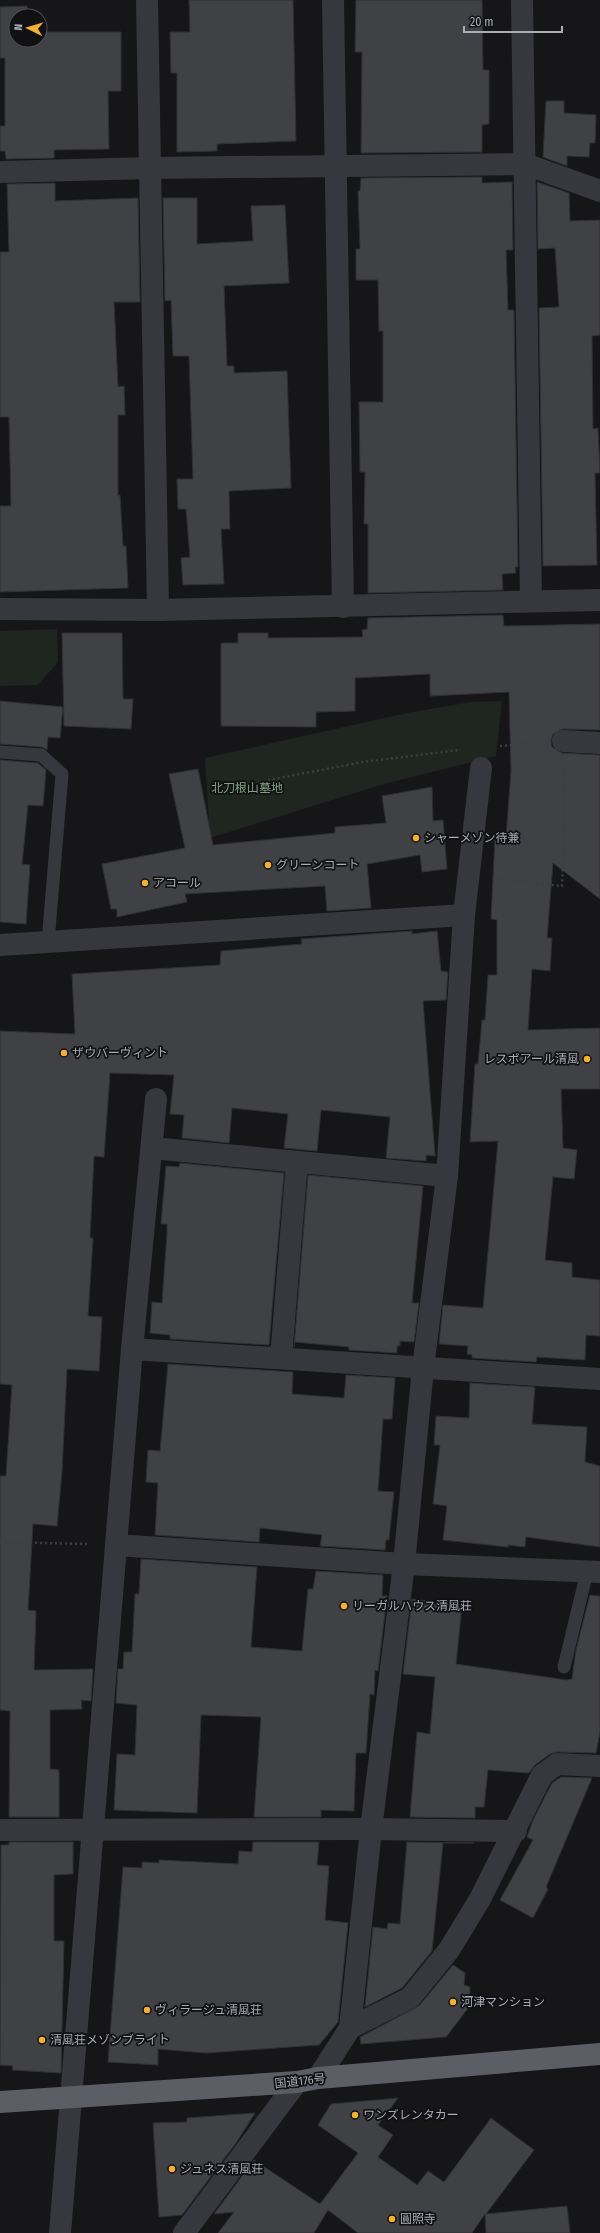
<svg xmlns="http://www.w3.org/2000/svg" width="600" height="2233" viewBox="0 0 600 2233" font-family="'Fira Sans Condensed','Noto Sans JP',sans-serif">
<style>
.green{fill:#1e261f}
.building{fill:#404145;stroke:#303034}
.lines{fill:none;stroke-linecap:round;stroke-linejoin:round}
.path{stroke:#3d3f44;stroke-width:2.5;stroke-dasharray:2 3;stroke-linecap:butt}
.service{stroke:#37383d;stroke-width:13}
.minor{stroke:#37383d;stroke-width:22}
.trunk{stroke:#5b5e65;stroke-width:22}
.poi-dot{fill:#f2b134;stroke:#111113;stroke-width:1.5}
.labels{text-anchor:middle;stroke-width:3.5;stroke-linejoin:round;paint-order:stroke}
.park-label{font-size:12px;fill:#7fa381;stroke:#111113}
.poi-label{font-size:12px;fill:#a8adb8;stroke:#111113;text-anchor:start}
.street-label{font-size:12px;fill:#a8adb8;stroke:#111113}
</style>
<rect width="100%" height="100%" fill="#161618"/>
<g class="green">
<path d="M57,629L58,662L38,685L0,686V631Z"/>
<path d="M502,701L496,756L384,784L210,838L205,758L407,713L471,702Z"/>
</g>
<g class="building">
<path d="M189,0H293L296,141L217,144V151L177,152V73H171L170,32H190Z"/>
<path d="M356,0H482L483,70H489V124L482,125V152L361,153L362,52H355Z"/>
<path d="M27,6L28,16H16V40H40V32H121V91H108L109,149L54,150V158L6,159L5,151H0V126H5V58H0V7Z"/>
<path d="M546,101H564V113L596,115L595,143H590L589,157L567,156V166L543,157Z"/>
<path d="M482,177V183L512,182L513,250H506L508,310H514L518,567H515L516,573L502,574L503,590L368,593V524H364L365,472H360L359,402H383V331H379L378,280H356V249H360L358,191H360L361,178Z"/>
<path d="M537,182L569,193L570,221L600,220V335L592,336L593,429L598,428L600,473H595L597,565L543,566L539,308L559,307L555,248L538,249Z"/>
<path d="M55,183V201L138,198L140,302H114L118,387L124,386L125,415H118V496L120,495L123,546H126L128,588L0,592V506H11L9,417H0V252H9L7,184Z"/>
<path d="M163,198H197V244L253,241L251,206L285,205L289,283L224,286L227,366H234V373L287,371L291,488L229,491L230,529H221L224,584L183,585L181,558L190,557L186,509H178L177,479H193L189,356H173L171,300L165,301Z"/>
<path d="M503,615L504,626L600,624V730L563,729L553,734L551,741L552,747L562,753L600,755V899L553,863L547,938H552L550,971L532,969L528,1030L600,1028V1089H561L563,1148L577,1150L574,1179L553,1177L545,1260L572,1263V1277L600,1280V1336L586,1335L585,1360L537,1357L536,1362L472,1358V1355L467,1354L468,1346L439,1344L443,1305L483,1308L498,1141L470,1142L475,1064H478L482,1020H485L488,975H497V920L491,919L495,838H506L511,771L509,692L430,696V674L355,678V711L316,712V727L221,726V643H238V633H268V638L363,637L362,630L367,629L368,618Z"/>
<path d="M62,633H122L123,699H133L131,729L64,726Z"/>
<path d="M0,701L63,707L60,738L48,737L47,750L42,747L0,744Z"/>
<path d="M0,760L38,763L46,770L43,806L28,805L22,864L30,865L26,924L0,922Z"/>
<path d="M198,769L213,845L335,833V827L386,823L382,796L432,787L433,821L443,820L447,869L422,872L420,855L367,864L371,908L327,911L325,886L185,894L187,902L117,917V909H111L102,864L185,848L169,774Z"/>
<path d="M412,931V934L437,931L441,971L448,972L446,1000L423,1001L435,1156L426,1155V1161L386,1158L390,1117L321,1110L317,1151L284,1148L288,1114L232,1108L229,1143L182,1138L184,1115L170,1114L174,1075L110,1073L104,1157L94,1156L90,1238H93L88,1316L102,1317L99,1371L67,1369L62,1472L57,1526L33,1524L28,1610L36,1611L34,1670L93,1669L91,1701L81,1700L82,1709L50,1710V1769L59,1770V1817H9L10,1711L0,1710V1476H6L12,1385L0,1384V1031L75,1034L72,974L220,965L221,951L302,944L301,939Z"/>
<path d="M180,1163L284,1173L269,1345L170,1339V1335L150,1333L152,1302L162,1303L167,1234V1224H161L166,1166L179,1167Z"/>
<path d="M308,1175L423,1186L412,1303H419L414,1342L400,1341V1346H397V1353L349,1350V1347L295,1342L294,1347Z"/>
<path d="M168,1364L293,1372L292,1394L344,1398L346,1375L395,1378L392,1419H383L378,1491L394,1492L389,1540H386L385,1550L320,1546L322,1535L260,1528L259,1542L155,1535L158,1483L146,1482L148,1450L160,1451Z"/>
<path d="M470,1383L535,1387L532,1424L587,1427L585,1462L600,1466V1547L526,1537L525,1547L508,1545V1547L443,1540L447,1506L433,1504L440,1445H434L436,1416L469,1418Z"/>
<path d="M141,1559L257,1567L251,1647L302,1651L308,1589H313L316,1571L383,1575L382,1596H387L378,1671L375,1670L374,1695L370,1694L366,1753H356L354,1811L321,1810V1817H254L261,1717L201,1715L197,1813L114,1810L117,1754L135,1755L137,1705L116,1703L118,1669H123L124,1652H132L135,1594H139Z"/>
<path d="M590,1595L600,1596V1732L596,1753L557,1752L550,1754L535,1765L529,1773L488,1770L484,1807H475V1818L410,1817L417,1732L430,1734L435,1677L403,1674L412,1599L462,1605L456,1664L567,1680L572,1679L576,1650Z"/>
<path d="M561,1777L592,1778L546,1887L548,1889L533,1918L500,1900L533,1840L527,1837L533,1820L552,1783Z"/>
<path d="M9,1842H73V1874L54,1875V1941H64L61,2073L12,2070L13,2066L0,2065L1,1845H9Z"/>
<path d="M253,1842H319L317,1865L329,1866L325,1920L348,1923L338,2022L319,2045L206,2053L158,2049V2065L108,2062L123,1867L142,1868V1862L159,1863V1860L238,1864L239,1851L252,1852Z"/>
<path d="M407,1842L474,1843H443L432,1951L402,1988L365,2007L373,1927L387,1929L388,1923L400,1924Z"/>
<path d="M453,1965L465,1973L464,1985L470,1987L469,2007L446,2037L361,2044L360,2037L419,2006Z"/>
<path d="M398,2098L378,2125L393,2135L378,2157L417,2185L428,2171L444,2182L491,2118L534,2150L486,2214L567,2206L570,2233H486L485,2214L472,2233H358L328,2210L314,2233H218L234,2212L214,2214L254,2160L320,2204L358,2153L318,2125L331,2104Z"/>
<path d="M255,2113L236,2143L182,2215L159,2217L153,2123L187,2122V2118Z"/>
</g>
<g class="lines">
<g class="path">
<path d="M500,746L535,743"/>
<path d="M258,782L363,762L459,750"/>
<path d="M497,879L562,886L564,831L563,768"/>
<path d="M0,1542L87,1544"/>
</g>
<g class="service">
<path d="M0,752L41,755L62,774L48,942"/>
<path d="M564,1667L587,1572"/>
</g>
<g class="minor">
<path d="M147,0L158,610"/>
<path d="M333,0L343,607"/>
<path d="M522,0L531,601"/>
<path d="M0,172L149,168L525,164L600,191"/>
<path d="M0,609L158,610L600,600"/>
<path d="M563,741L600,743"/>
<path d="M0,945L464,915"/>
<path d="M152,1148L447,1176"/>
<path d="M132,1349L600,1379"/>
<path d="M281,1357L297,1162"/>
<path d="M116,1545L404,1564L600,1572"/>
<path d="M0,1830L371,1829L516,1831"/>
<path d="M350,2028L410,1998L449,1950L480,1899L542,1775L557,1764L600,1766"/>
<path d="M318,2078L350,2028L371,1829L404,1564L423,1368L447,1176L464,915L481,768"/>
<path d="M60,2233L132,1349L156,1099"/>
<path d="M184,2233L297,2082"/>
</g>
<path class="trunk" d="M0,2102L297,2082L318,2078L600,2054"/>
</g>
<g class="poi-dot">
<circle cx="416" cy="838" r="4"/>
<circle cx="268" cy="865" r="4"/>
<circle cx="145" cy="883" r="4"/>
<circle cx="64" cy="1053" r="4"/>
<circle cx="587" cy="1059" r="4"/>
<circle cx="344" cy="1606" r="4"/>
<circle cx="453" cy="2002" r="4"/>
<circle cx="147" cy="2010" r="4"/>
<circle cx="42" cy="2040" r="4"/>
<circle cx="355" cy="2115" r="4"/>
<circle cx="172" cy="2169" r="4"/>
<circle cx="392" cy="2219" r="4"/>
</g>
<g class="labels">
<g class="park-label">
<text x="247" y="792">北刀根山墓地</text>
</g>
<g class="poi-label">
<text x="424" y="842">シャーメゾン待兼</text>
<text x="276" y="869">グリーンコート</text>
<text x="153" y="887">アコール</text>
<text x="72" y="1057">ザウバーヴィント</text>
<text x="579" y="1063" text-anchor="end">レスポアール清風</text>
<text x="352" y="1610">リーガルハウス清風荘</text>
<text x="461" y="2006">河津マンション</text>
<text x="155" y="2014">ヴィラージュ清風荘</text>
<text x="50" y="2044">清風荘メゾンブライト</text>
<text x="363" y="2119">ワンズレンタカー</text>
<text x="180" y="2173">ジュネス清風荘</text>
<text x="400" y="2223">圓照寺</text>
</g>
<g class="street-label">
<text transform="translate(300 2081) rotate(-6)" y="4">国道176号</text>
</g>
</g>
<g transform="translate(28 28) rotate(275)"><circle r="19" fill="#111113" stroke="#4d4f55"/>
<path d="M0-3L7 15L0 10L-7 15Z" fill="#f2b134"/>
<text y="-6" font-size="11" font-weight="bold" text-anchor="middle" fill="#a8adb8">N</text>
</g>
<path d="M464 26v6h98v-6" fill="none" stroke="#a8adb8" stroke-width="2"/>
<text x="470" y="26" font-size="12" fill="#a8adb8" stroke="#111113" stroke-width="3" paint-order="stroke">20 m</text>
</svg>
